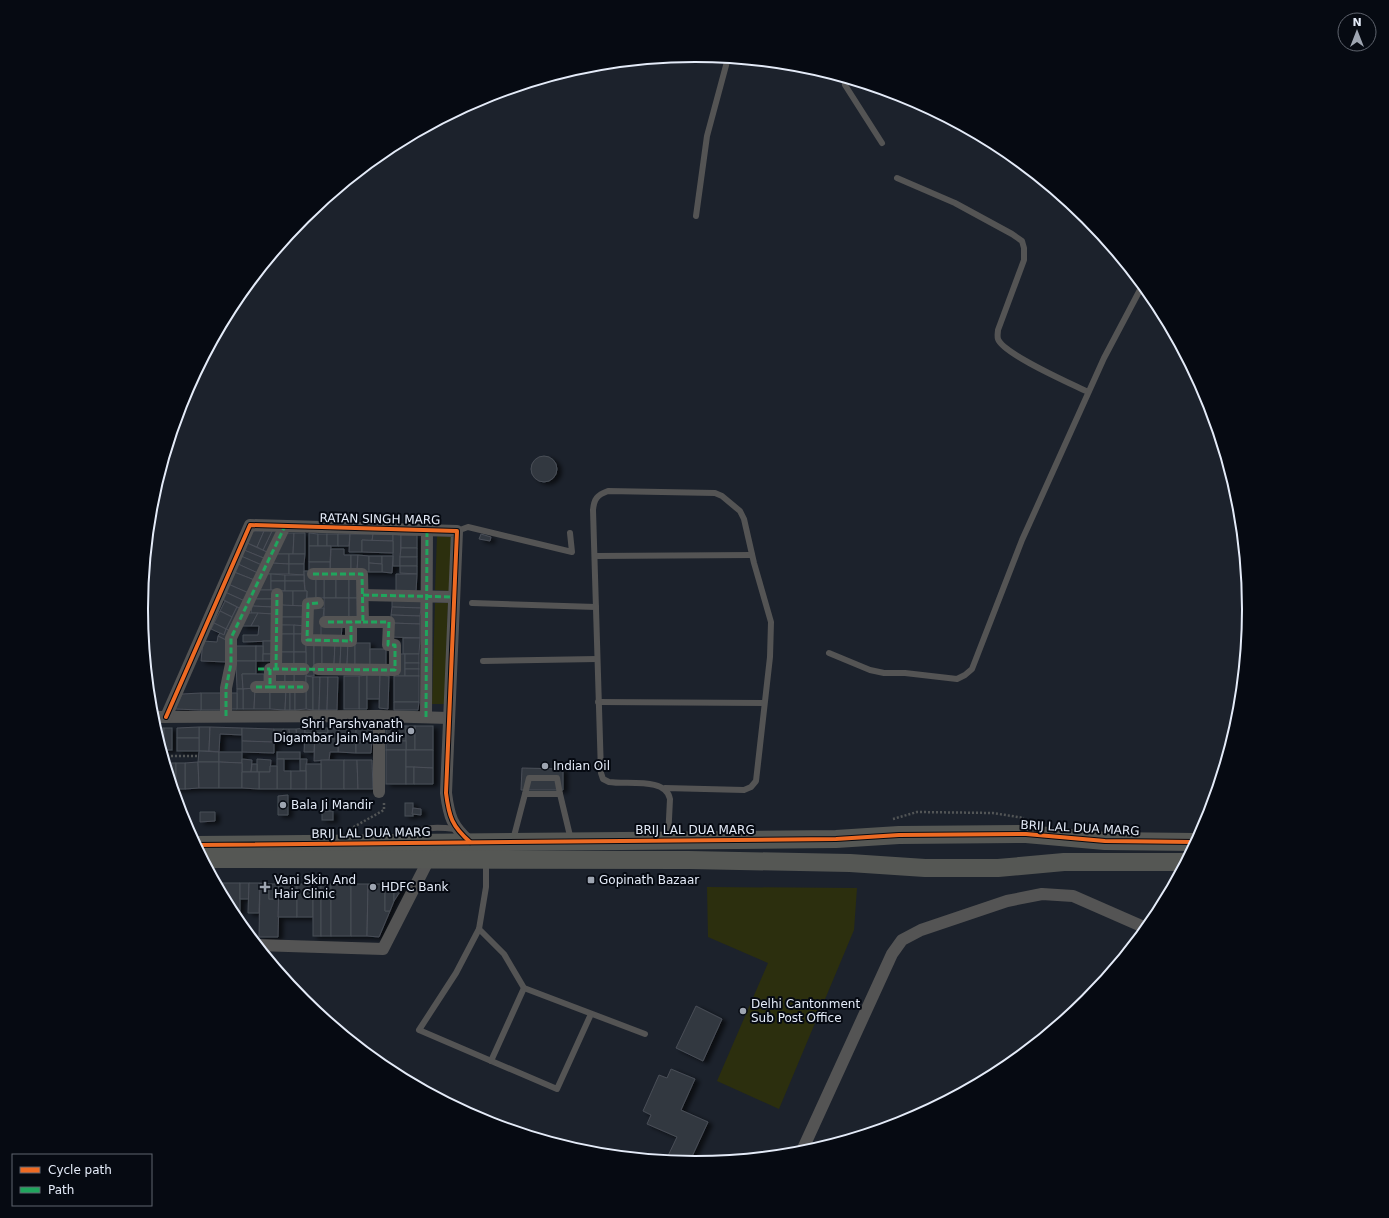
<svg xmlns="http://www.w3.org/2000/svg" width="1389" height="1218" viewBox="0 0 1389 1218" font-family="'DejaVu Sans',sans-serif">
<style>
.green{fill:#2c2f0e}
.building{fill:#333840;stroke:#494e57;filter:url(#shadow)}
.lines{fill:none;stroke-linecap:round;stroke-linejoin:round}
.path{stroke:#525556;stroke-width:2.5;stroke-dasharray:2 2;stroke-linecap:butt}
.lane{stroke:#545454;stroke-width:6}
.street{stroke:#545454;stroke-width:12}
.secondary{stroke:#555754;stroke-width:18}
.quiet{stroke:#20a55d;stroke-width:3;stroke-dasharray:6 3;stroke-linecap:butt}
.cycleway-casing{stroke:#060a12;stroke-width:6}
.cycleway{stroke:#ed6a23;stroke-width:4}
.poi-dot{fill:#9ea5b1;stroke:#060a12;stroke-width:1.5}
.labels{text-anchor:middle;stroke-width:4;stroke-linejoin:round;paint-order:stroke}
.street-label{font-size:12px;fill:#e4ebf8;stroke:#060a12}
.poi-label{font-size:12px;fill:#e4ebf8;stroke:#060a12;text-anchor:start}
.rim{fill:none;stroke:#e4ebf8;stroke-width:2}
</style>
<defs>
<filter id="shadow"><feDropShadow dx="4.5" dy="2.5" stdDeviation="2" flood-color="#0009"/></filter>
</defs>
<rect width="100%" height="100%" fill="#1c222c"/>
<g class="green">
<path d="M437,536L453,537L450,591L435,590Z"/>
<path d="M435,603H448L445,704H432Z"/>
<path d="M707,887L857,888L854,930L779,1109L717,1081L768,963L708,937Z"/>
</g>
<g class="building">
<circle cx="544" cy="469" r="13"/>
<path d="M280,530L269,553L263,550L272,531Z"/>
<path d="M252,531H264L257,547L247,543Z"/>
<path d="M264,531H272L263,550L257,547Z"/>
<path d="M285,533H294L293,554H275Z"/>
<path d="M294,533H305V554H293Z"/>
<path d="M309,533L318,534V546H309Z"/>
<rect x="318" y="534" width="9" height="12"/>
<rect x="327" y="534" width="11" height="12"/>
<path d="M338,534H350L349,546H338Z"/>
<path d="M350,534H373L372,541L362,540V552H349Z"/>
<path d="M373,534H393V541H372Z"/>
<path d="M393,534L401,535L400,566H393Z"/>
<path d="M481,534L491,537L490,541L479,539Z"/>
<rect x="401" y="535" width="16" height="13"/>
<path d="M362,540L393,541V553L362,552Z"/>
<path d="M247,543L269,553L266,559L244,550Z"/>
<path d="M309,546H331L330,562H309Z"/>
<path d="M401,548H417V557H400Z"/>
<path d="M331,549H344V555H351V571H330Z"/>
<path d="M244,550L266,559L264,566L241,556Z"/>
<path d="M275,554H289V564L271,563Z"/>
<path d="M289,554H305L304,564H289Z"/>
<path d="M351,555H358L357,571H351Z"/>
<path d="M358,555L369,556V572L357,571Z"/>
<path d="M241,556L264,566L260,574L238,564Z"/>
<path d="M369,556H382V564L369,563Z"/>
<path d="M382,556H393L392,573L382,572Z"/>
<rect x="400" y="557" width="17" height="9"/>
<rect x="309" y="562" width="21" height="9"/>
<path d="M271,563L289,564V574H265Z"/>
<path d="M369,563L382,564V572H369Z"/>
<path d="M238,564L260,574L257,581L234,572Z"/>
<path d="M289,564H304V575L289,574Z"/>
<path d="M400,566H417V574L400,573Z"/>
<path d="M304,571H309L316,578V598H307V591H305Z"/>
<path d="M234,572L257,581L251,594L228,584Z"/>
<path d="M265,574H271V590H257Z"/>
<path d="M271,574L285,575V581H271Z"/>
<path d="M396,574H417L416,592H396Z"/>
<rect x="285" y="575" width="19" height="6"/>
<path d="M336,577V598H324V578Z"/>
<rect x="336" y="577" width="13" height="21"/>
<rect x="349" y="577" width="8" height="21"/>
<rect x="316" y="578" width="8" height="20"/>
<path d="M271,581H285V591L271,590Z"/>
<path d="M285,581H304L305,591H285Z"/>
<path d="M228,584L251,594L247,602L225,592Z"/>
<rect x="255" y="590" width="18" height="9"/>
<path d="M281,591H293V606L281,605Z"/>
<path d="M293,591H307L306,606H293Z"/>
<path d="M225,592L247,602L243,610L222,599Z"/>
<rect x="324" y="598" width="25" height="21"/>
<rect x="349" y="598" width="8" height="21"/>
<path d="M255,599H273V607L252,606Z"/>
<path d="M392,600H421V608L392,607Z"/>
<path d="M225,601L237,607L232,617L220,611Z"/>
<path d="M281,605L306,606V617H281Z"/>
<path d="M252,606L273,607V614L251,613Z"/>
<path d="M237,607L243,610L232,632L226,629Z"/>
<path d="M392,607L421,608L420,616L391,615Z"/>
<path d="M309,608H324L321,639H309Z"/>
<path d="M220,611L232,617L226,629L214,623Z"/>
<path d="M247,613H258L251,626H241Z"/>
<path d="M258,613L273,614V641L243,642V635H258L259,626H251Z"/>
<path d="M391,615L420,616V624L391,623Z"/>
<path d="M281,617H306V626L281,625Z"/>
<path d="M214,623L226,629L224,635L211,629Z"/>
<path d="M391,623L420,624V638L391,637Z"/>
<rect x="281" y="625" width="13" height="9"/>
<path d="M294,625L306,626V634H294Z"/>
<path d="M321,626H342L341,640L321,639Z"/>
<path d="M226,629L232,632L228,641L218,636L220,633L224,635Z"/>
<rect x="281" y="634" width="13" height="18"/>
<rect x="294" y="634" width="12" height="18"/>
<path d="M218,636L228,641L227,662L201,661L203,641L217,642Z"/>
<path d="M403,638H420L419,654H403Z"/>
<rect x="263" y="641" width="10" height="13"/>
<rect x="306" y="642" width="8" height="34"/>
<rect x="314" y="642" width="8" height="23"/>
<path d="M322,642H335L334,665H322Z"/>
<path d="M335,642H341L340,665H334Z"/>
<path d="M341,642H348L347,665H340Z"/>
<path d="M348,642L355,643V665H347Z"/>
<rect x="355" y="643" width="15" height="22"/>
<rect x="236" y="646" width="20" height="15"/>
<rect x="256" y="646" width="7" height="15"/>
<rect x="370" y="649" width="16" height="16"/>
<rect x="281" y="652" width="13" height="16"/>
<rect x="294" y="652" width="12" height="16"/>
<rect x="263" y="654" width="10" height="7"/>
<path d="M399,654H405V676H398Z"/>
<rect x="405" y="654" width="14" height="9"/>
<path d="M236,661H256V674H242L243,689H237Z"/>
<rect x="405" y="663" width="14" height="6"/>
<rect x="405" y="669" width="14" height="7"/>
<path d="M306,670V685H294V671Z"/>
<rect x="273" y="671" width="12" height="14"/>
<rect x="285" y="671" width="9" height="14"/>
<path d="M242,674H264V682L255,688L243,689Z"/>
<path d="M367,675V709H359V676Z"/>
<rect x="367" y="675" width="13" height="24"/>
<path d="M380,675L389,676L388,709L379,708Z"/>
<path d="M306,676L313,677V710L306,709Z"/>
<rect x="344" y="676" width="15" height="33"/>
<rect x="394" y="676" width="25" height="26"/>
<path d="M313,677H320L319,710H313Z"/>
<path d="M320,677H328L327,710H319Z"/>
<path d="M328,677H338L337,710H327Z"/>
<path d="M255,688L254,709H243V689Z"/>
<path d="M255,688L270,689V709H254Z"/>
<rect x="237" y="689" width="6" height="20"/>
<path d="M270,689H286L285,710L270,709Z"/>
<path d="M286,689H290V710H285Z"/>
<rect x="290" y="689" width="5" height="21"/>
<path d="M295,689H306V709L295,710Z"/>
<rect x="201" y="693" width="21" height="17"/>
<path d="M201,693V710L175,709L182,694Z"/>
<path d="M230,693H237V709H231Z"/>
<path d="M394,702H419L418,710H394Z"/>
<rect x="386" y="726" width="20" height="15"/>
<rect x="406" y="726" width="9" height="24"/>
<rect x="415" y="726" width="18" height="24"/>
<path d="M199,727H210L209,751H199Z"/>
<path d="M199,727V738H177V728Z"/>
<path d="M210,727L242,728V735L220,734L219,752L209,751Z"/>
<path d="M156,728H164V750H161Z"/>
<rect x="164" y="728" width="8" height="22"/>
<path d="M242,728L274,729V742L242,741Z"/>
<path d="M305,728L304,741H297L296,729Z"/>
<rect x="305" y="728" width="23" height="5"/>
<path d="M328,728H339L338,739H328Z"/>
<path d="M339,728H356V753L338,752Z"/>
<rect x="356" y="728" width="16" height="12"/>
<rect x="274" y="729" width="9" height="13"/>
<path d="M283,729H289L290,741L283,742Z"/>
<path d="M289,729H296L297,741H290Z"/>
<path d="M305,733H315L314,752H304Z"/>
<path d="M315,733H328V739H338V752H330L329,760L314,761Z"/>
<rect x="177" y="738" width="22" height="13"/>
<path d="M356,740H372L371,753H356Z"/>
<path d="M242,741L274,742V753L242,752Z"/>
<rect x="386" y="741" width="20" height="9"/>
<rect x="386" y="750" width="20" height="34"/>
<path d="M406,750H433V768L406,767Z"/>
<path d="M199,751L219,752V762H198Z"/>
<path d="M219,752H242V763L219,762Z"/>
<rect x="277" y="752" width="23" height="7"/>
<path d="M242,759L252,760L251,772H242Z"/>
<path d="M257,759L271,760L270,772H257Z"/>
<path d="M277,759H284V771H291V789H277Z"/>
<path d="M300,759H307L306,771H300Z"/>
<rect x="321" y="760" width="23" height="29"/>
<path d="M344,760H357L358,789H344Z"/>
<path d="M357,760H372L373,789H358Z"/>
<path d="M198,762L199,788L185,789V763Z"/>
<path d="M198,762H219V788H199Z"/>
<path d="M219,762L242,763V788H219Z"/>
<path d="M168,763H176V789L173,788L168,772Z"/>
<rect x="176" y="763" width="9" height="26"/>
<path d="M252,764H257V772H251Z"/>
<rect x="306" y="764" width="15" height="25"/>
<path d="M270,766H277V789H259V772H270Z"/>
<rect x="406" y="767" width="8" height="17"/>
<path d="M414,767L433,768V784H414Z"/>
<path d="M522,768L563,769V790H521Z"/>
<rect x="291" y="771" width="15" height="18"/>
<path d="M242,772H259V789L242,788Z"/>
<path d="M288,795V815H278V796Z"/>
<rect x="405" y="803" width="8" height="13"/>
<path d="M413,808L421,809V815L412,814Z"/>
<rect x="322" y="811" width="11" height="9"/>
<path d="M200,812H215V821L200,822Z"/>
<path d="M216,883H223V896Z"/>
<path d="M223,883H240V912H231L223,896Z"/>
<rect x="240" y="883" width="9" height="16"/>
<path d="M249,883H260L259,913H248Z"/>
<path d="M260,883L269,884V899H279L278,937H259Z"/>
<rect x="269" y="884" width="10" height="15"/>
<path d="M279,884H297V917H278Z"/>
<rect x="297" y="884" width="16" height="33"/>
<rect x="313" y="884" width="8" height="52"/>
<rect x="321" y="884" width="10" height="52"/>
<rect x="331" y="884" width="20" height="52"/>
<path d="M351,884H368L367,936H351Z"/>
<path d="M368,884H385V911H390L379,937L367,936Z"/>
<path d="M385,884H394V901L390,911H385Z"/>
<path d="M394,884H405L394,901Z"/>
<path d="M696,1006L722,1019L703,1061L676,1048Z"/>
<path d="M671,1069L695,1079L681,1110L708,1122L689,1163L666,1160L677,1137L647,1124L651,1115L643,1111L659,1075L667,1078Z"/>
</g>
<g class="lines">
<g class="path">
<path d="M163,756H197"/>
<path d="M893,819L917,812L993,813L1024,818"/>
<path d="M350,829L384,810V801"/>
</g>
<g class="lane">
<path d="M844,78L845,85L882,143"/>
<path d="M897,178L955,203L1012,234L1022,241L1024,248V260L998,330C998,332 997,336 998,339C1003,354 1072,384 1088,392"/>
<path d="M696,216L707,136L728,58"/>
<path d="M457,531L468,527L572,552L570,533"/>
<path d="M595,556L752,555"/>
<path d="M472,603L596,607"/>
<path d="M829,653L870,670L884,673H905L957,679L965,675L972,669L1022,540L1104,358L1142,286"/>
<path d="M483,661L597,659"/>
<path d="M598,702L763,703"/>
<path d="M665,788L744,790L751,787L756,781L770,657L771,622L754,563L744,519L740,511L722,496L715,493L608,491C597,495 594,499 593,510L601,773L603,779L609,782C627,785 666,777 670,799L668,839"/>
<path d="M525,794L529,778H557L560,794"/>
<path d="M406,838C422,826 436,827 456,829"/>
<path d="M513,840L525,794H560L571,840"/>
<path d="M486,861V887L479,929L504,954L524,988L645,1034"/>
<path d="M479,929L456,973L419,1030L557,1089L591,1014"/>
<path d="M491,1061L524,988"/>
</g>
<g class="street">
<path d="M313,574H362L363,622H325"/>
<path d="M363,595L454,597"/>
<path d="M318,603L308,604L307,640L351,641V622"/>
<path d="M276,669L277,594"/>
<path d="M318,669L395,670V645H388L389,622H363"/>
<path d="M256,687H270"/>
<path d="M303,687H270V669H304"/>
<path d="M226,716V688L231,664V638L285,526"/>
<path d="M379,716V792"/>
<path d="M151,717L379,716L449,718"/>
<path d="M166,717L250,525L457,531L446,793C449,817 452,826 470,842"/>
<path d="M426,717L427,530"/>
<path d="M257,945L383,949L429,859"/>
<path d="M801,1153L892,954L902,940L921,930L1007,901L1042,894L1073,896L1146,928"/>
</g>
<g class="secondary">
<path d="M196,845L836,839L899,835L1026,834L1105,841L1195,842"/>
<path d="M203,859L689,860L850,863L925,868H998L1064,862H1185"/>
</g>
<g class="quiet">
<path d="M313,574H362L363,622H325"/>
<path d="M363,595L454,597"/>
<path d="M318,603L308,604L307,640L351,641V622"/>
<path d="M258,669H270"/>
<path d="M276,669L277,594"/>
<path d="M256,687H270"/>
<path d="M303,687H270V669L395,670V645H388L389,622H363"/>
<path d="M226,716V688L231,664V638L285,526"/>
<path d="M426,717L427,530"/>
</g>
<g class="cycleway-casing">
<g id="cycleway">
<path d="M166,717L250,525L457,531L446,793C449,817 452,826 470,842"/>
<path d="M196,845L836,839L899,835L1026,834L1105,841L1195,842"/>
</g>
</g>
<use href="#cycleway" class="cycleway"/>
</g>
<g class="poi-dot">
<circle cx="411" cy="731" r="4"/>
<circle cx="545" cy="766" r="4"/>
<circle cx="283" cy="805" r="4"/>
<rect x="587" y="876" width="8" height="8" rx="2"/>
<path d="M263 881h4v4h4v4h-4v4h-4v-4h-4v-4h4z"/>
<circle cx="373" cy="887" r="4"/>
<circle cx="743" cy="1011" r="4"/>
</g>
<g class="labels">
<g class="street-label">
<text transform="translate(380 519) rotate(1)" y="4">RATAN SINGH MARG</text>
<text transform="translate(1080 828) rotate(3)" y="4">BRIJ LAL DUA MARG</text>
<text x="695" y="834">BRIJ LAL DUA MARG</text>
<text transform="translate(371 833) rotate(-1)" y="4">BRIJ LAL DUA MARG</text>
</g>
<g class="poi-label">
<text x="403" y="728" text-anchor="end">Shri Parshvanath<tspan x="403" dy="14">Digambar Jain Mandir</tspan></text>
<text x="553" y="770">Indian Oil</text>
<text x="291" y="809">Bala Ji Mandir</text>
<text x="274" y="884">Vani Skin And<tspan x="274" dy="14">Hair Clinic</tspan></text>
<text x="599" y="884">Gopinath Bazaar</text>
<text x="381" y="891">HDFC Bank</text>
<text x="751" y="1008">Delhi Cantonment<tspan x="751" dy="14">Sub Post Office</tspan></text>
</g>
</g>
<path d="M0 0H1389V1218H0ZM148 609a547 547 0 1 1 1094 0a547 547 0 1 1-1094 0Z" fill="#060a12" fill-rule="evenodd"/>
<path class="rim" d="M148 609a547 547 0 1 1 1094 0a547 547 0 1 1-1094 0Z"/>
<rect x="12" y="1154" width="140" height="52" fill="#060a12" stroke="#5f646e"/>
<rect x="20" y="1167" width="20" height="6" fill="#ed6a23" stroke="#5f646e"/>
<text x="48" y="1174" font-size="12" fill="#e4ebf8">Cycle path</text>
<rect x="20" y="1187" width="20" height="6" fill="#20a55d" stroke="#5f646e"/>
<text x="48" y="1194" font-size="12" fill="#e4ebf8">Path</text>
<g transform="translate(1357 32)"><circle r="19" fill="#060a12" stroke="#5f646e"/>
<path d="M0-3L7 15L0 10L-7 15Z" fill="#9ea5b1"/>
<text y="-6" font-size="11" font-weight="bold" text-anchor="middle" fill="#e4ebf8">N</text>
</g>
</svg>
